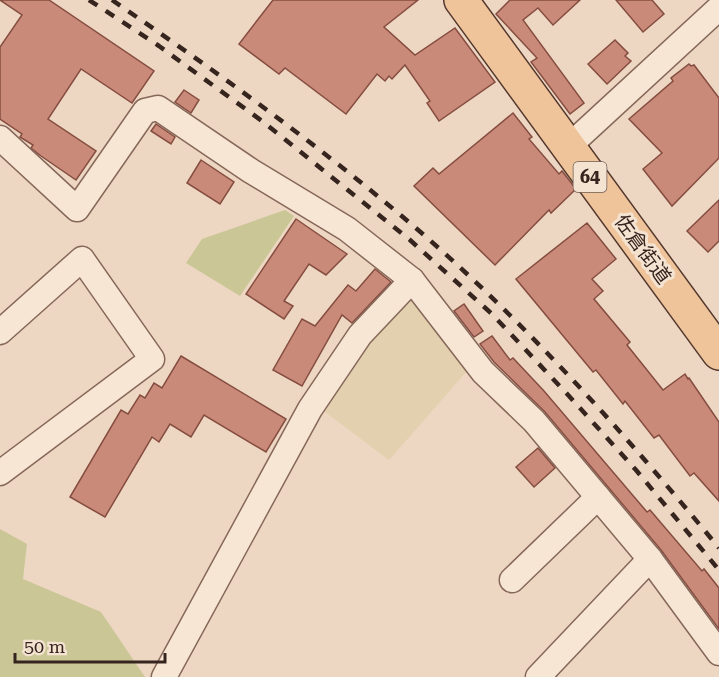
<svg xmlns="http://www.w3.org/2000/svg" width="719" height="677" viewBox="0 0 719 677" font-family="'Roboto Serif','Noto Sans JP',serif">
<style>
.farmland{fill:#e2d0af}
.green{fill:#cac696}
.building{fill:#ca8a79;stroke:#854d40;stroke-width:1.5}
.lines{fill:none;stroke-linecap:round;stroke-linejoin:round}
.minor-casing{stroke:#86685a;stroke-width:27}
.primary-casing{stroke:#54382e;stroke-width:36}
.minor{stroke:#f8e6d5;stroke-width:24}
.primary{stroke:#efc49a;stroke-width:33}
.rail{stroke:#36241e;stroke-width:4.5;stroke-dasharray:10 10;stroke-linecap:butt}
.labels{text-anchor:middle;stroke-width:6;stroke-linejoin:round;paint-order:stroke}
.shield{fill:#f4e3d1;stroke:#6f5d54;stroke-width:1.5}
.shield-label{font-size:18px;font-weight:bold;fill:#36241e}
.street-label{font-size:20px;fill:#36241e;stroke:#f4e3d1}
</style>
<rect width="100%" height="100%" fill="#edd7c2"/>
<path class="farmland" d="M409,293L421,303L467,371L389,460L320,408L365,339Z"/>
<g class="green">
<path d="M285,210L294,216L240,296L186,263L202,239Z"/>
<path d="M0,529L27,544L23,579L101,612L145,677H0Z"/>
</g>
<g class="building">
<path d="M0,0H49L154,71L132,103L81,69L48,119L96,151L76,180L41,156L31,148L33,145L20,137L22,134L0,119V47L22,15Z"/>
<path d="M273,0H418L384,27L415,55L455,28L495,82L439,121L427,103L430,101L405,65L392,79L389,76L385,81L377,74L346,114L285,68L279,74L239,44Z"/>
<path d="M510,0H580L553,25L538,8L523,20L584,103L570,114L531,62L537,58L496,14Z"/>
<path d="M616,0H652L664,14L643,32Z"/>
<path d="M615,40L628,53L625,56L631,61L607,84L588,64Z"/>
<path d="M689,64L691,66L694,65L719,98V158L672,206L643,169L662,153L629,119L673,81L671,78Z"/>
<path d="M184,90L199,100L191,113L175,102Z"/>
<path d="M513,113L532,137L529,139L559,174L562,171L576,189L551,213L549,210L495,265L414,186L433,168L439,174Z"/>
<path d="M156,124L175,137L171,144L151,131Z"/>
<path d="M201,160L234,182L220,204L187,183Z"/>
<path d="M719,200V241L708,252L687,231Z"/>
<path d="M296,219L347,254L326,275L309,264L284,301L293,306L284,319L246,294Z"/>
<path d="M587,223L616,259L592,279L603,291L594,299L630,342L627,345L663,390L685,374L688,379L689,378L719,422V501L694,473L690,476L659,435L654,438L625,401L623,404L596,370L593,372L516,279Z"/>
<path d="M375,269L391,282L352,323L342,315L302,386L273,370L302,319L315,326L348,285L356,291Z"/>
<path d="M464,304L483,331L474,337L454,311Z"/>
<path d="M492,336L510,360L513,358L544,391L647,512L650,510L702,571L704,569L719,588V629L661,550L545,412L494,362L480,344Z"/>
<path d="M181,356L286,419L266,452L204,415L191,437L170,424L159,442L152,437L105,517L70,497L121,410L128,414L140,395L145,398L154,383L162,388Z"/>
<path d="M538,448L555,468L534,487L516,467Z"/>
</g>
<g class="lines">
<g class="minor-casing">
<g id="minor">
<path d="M0,138L77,209L145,111L158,108L251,171L347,229L412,280L483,372L534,421L650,559L719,653"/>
<path d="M568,147L719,8"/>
<path d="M0,332L82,259L152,359L0,473"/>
<path d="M512,580L598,497"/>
<path d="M164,677L310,409L360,335L412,280"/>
<path d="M538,677L650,559"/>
</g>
</g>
<g class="primary-casing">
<path id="primary" d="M461,0L719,353"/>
</g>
<use href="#minor" class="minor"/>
<use href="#primary" class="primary"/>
<g class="rail">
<path d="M89,0L159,46L262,121L410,240L492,314L569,396L636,470L719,570"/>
<path d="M112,0C217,72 320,146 417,229C528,325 626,435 719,548"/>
</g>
</g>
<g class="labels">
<rect class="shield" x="573.5" y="162" width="33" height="30" rx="4.5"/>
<g class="shield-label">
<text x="590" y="183">64</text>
</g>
<g class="street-label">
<text transform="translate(643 249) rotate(54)" y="7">佐倉街道</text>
</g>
</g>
<path d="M15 653v9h150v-9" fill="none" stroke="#36241e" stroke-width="3"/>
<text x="24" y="653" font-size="18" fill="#36241e" stroke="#f4e3d1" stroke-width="4.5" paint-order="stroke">50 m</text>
</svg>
